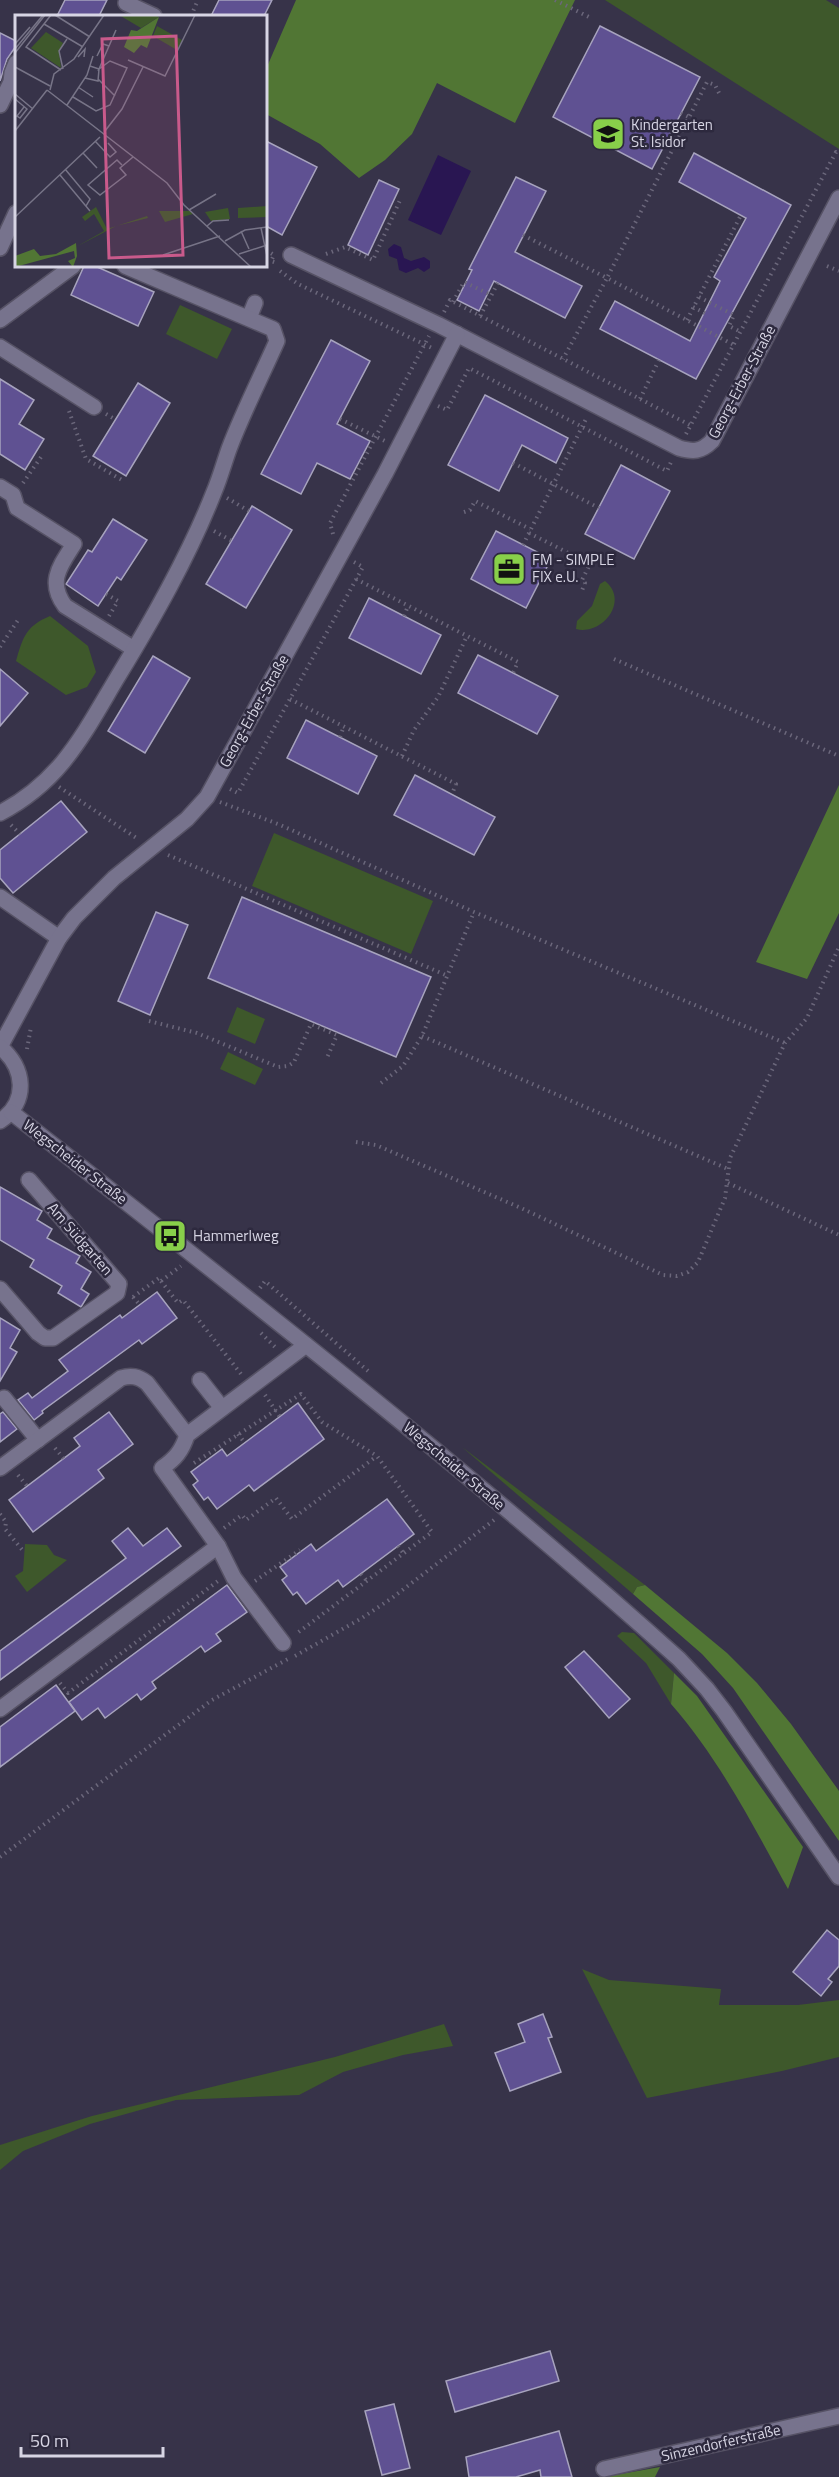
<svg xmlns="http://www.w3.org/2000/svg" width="839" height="2477" viewBox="0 0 839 2477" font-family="'Titillium Web',sans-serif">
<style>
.green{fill:#3e582b}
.forest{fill:#517634}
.water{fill:#291652}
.building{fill:#5f5192;stroke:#a7a3be;stroke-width:1.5}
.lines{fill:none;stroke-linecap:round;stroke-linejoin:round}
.minor-casing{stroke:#565265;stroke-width:18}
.path{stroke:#6b677b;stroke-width:4;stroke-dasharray:1.5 4.5;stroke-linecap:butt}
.minor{stroke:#77738d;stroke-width:15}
.labels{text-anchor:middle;stroke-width:5;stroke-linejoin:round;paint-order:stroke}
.poi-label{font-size:15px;fill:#d7d5e4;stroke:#2d293e;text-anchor:start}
.street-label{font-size:15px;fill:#d7d5e4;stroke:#2d293e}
.inset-road{fill:none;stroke:#777487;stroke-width:1.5}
.view{fill:#c95a8b;fill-opacity:0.15;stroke:#c95a8b;stroke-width:3}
.inset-edge{fill:none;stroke:#d7d5e4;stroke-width:3}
</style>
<rect width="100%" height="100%" fill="#373349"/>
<g class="green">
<path d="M605,0H826L839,8V149Z"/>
<path d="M180,305L232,329L217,359L166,334Z"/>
<path d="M605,581C630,601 602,636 576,629L577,621L592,606L600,584Z"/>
<path d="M50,616L88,646L96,672L87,687L66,695L16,661C23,637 26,626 50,616Z"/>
<path d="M274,833L433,901L411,954L252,886Z"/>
<path d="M237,1007L265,1019L255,1044L227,1032Z"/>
<path d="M228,1052L263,1069L255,1085L220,1069Z"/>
<path d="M462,1447L645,1585L637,1587L633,1594Z"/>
<path d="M25,1544L47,1545L54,1555L67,1560L27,1592L15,1576L23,1571Z"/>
<path d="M622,1632L634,1633L674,1673L671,1704L646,1663L617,1636Z"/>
<path d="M582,1969L609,1980L721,1989L719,2005H798L839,2000V2057L782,2071L647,2098Z"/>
<path d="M444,2024L453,2046L403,2055L343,2072L299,2095L176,2100L90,2124L23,2151L0,2170V2145L92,2116L335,2057Z"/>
</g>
<g class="forest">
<path d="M296,0H575L515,123L437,83L412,134L385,160L359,178L320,144L266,114V69Z"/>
<path d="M839,785V913L807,979L756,962Z"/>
<path d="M645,1585L727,1653L757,1683L791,1724L839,1791V1841L733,1688L702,1654L633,1594L637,1587Z"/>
<path d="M674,1673L697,1696L803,1847L788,1889C754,1827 718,1757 671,1704Z"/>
<path d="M660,2467L655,2477H604Z"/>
</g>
<g class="water">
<path d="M438,155L471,171L441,235L408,220Z"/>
<path d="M394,244L401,247L404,258L411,261L424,257L430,261V268L424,272L418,268L406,273L399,270L397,259L389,256L388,249Z"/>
</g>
<g class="building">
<path d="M65,0H107L99,16H57Z"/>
<path d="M219,0H272L264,16H211Z"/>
<path d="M600,26L700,77L652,169L553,117Z"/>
<path d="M0,33L16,41V46L7,59L0,81Z"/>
<path d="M266,141L317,167L282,235L266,226Z"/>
<path d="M694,153L791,205L696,379L600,329L615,301L690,341L720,281L714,277L746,218L679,182Z"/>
<path d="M516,177L546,191L515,252L582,286L565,318L494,281L479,311L457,300L472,270L469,269Z"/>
<path d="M379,180L399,189L368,255L348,245Z"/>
<path d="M84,266H95L154,292L138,326L71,295Z"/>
<path d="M331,340L370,361L337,424L370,441L350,479L317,463L301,494L261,474Z"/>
<path d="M0,379L34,400L19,424L44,439L25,470L0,454Z"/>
<path d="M138,383L170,403L126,476L93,456Z"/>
<path d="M485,395L568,438L556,463L522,445L499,491L448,465Z"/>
<path d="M621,465L670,491L634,559L585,534Z"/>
<path d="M252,506L292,530L246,608L206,584Z"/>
<path d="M113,519L147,540L121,580L117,577L98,606L66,584L88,550L92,552Z"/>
<path d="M496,531L551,559L526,608L471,579Z"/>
<path d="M369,598L441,635L421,674L349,638Z"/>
<path d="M478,655L558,696L537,734L458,693Z"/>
<path d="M153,656L190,678L145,753L108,731Z"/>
<path d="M0,669L28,693L0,726Z"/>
<path d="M306,720L377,756L358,794L287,758Z"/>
<path d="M415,775L495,817L474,855L394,815Z"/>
<path d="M61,801L87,832L13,893L0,878V850Z"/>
<path d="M242,897L431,977L396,1057L208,978Z"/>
<path d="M156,912L188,925L150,1015L118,1001Z"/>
<path d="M0,1187L42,1211L37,1220L52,1229L47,1238L80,1256L76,1263L91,1272L81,1289L89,1294L81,1307L58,1293L62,1286L30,1267L34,1260L0,1240Z"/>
<path d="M157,1292L177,1318L142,1344L139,1340L42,1411L43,1413L34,1420L18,1400L28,1393L32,1398L68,1371L59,1360L120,1315L122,1318Z"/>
<path d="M0,1318L20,1330L10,1348L17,1352L0,1381Z"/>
<path d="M298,1403L324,1439L254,1491L249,1485L217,1509L208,1497L204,1500L193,1485L198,1481L191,1472L222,1449L227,1456Z"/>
<path d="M3,1412L17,1429L0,1442V1414Z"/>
<path d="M109,1412L133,1444L98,1470L104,1478L33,1532L9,1500L80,1446L74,1438Z"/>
<path d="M387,1499L414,1534L343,1587L338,1580L306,1604L297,1592L293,1595L282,1580L287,1576L280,1567L311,1544L316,1551Z"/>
<path d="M128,1528L143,1546L167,1528L181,1546L0,1680V1651L126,1558L112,1541Z"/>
<path d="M227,1585L247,1612L216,1634L221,1641L205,1652L201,1646L152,1682L156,1688L141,1700L137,1694L105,1718L98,1708L82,1720L69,1702Z"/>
<path d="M584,1651L630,1699L609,1718L565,1667Z"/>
<path d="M56,1685L75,1711L0,1767V1727Z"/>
<path d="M827,1930L839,1940V1966L828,1979L832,1982L821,1996L793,1972Z"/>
<path d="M543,2014L552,2037L548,2038L561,2072L510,2091L495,2053L525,2042L518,2024Z"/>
<path d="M550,2351L559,2381L455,2412L446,2381Z"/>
<path d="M394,2404L410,2468L382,2475L365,2411Z"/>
<path d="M559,2431L572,2477H541L540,2470L516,2477H469L466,2457Z"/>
</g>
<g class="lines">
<g class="minor-casing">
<g id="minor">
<path d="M126,3L154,16"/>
<path d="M0,105L11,82L12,73L16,63"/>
<path d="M0,248L16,213"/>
<path d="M291,255L439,325L679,448C693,452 701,452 712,441L839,198"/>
<path d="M249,318L255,303"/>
<path d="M0,320L73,266"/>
<path d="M0,347L94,407"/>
<path d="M0,487L13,495L17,508L74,544C60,566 47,582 65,606L134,649"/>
<path d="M0,813C61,781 83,735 117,678C153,619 189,556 214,492C220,478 224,463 229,449C243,412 261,377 277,341L273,329L125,266"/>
<path d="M0,897L59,938"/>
<path d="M0,1047L59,938L74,918L114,878L187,819L207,797L385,474L457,334"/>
<path d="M0,1047C25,1067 29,1102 0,1121"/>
<path d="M11,1112C237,1289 465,1467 679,1659L707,1689L724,1711L839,1877"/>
<path d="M0,1289L38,1333L45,1338H53L117,1293L119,1284L29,1180"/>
<path d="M200,1380L222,1408"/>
<path d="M4,1398L38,1440"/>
<path d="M0,1468L121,1378C131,1375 138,1376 147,1383L187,1435"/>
<path d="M218,1546L234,1578L283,1643"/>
<path d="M0,1709L218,1546L162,1468C175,1459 182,1451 187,1435L306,1345"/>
<path d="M604,2469L839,2416"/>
</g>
</g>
<g class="path">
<path d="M555,0L589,17"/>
<path d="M191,16L198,0"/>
<path d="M719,93L715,85L707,82L607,278L734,345"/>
<path d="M681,113L689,117"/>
<path d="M523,235L607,278L563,359"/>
<path d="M266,250L274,255L271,261L277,263"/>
<path d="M326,254L345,247L373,260L401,198"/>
<path d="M827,266L839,271"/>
<path d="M280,271L298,284L432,348"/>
<path d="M699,297L734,315L729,326L741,332"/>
<path d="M453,302L464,282L491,295"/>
<path d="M693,307L705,313"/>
<path d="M444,312L450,300L690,425"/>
<path d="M480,316L498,283"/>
<path d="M687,320L741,215"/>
<path d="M640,399L659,360"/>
<path d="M438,406L447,410L469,368L667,471L671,462"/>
<path d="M69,411L86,459L122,480"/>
<path d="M106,414L116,420"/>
<path d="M340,419L385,441"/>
<path d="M686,434L836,152L839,154"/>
<path d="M513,463L599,508"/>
<path d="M23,483L41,457"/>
<path d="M227,498L249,511"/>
<path d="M464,512L470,510L475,501L530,529"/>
<path d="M214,531L232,541"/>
<path d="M529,533L590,564L582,580L585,583L581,593"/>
<path d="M333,534L330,523L429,336"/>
<path d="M523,545L587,417"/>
<path d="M356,579L518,662L513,673"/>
<path d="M106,594L118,601L109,616"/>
<path d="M404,616L408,606"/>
<path d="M0,647L18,620"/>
<path d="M614,659L839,756"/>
<path d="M290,699L456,784L452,794"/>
<path d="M340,737L344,726"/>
<path d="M402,756L414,730L438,697L467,636"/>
<path d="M59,787L138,839"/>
<path d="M230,789L238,793L363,567L354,562"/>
<path d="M220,802L278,824L474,912L785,1043"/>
<path d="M11,825L20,834"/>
<path d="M168,855L448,976"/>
<path d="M149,1021L197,1033L278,1067L288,1066L294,1062L311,1024L337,1035L326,1060"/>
<path d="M422,1036L728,1169"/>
<path d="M27,1049L31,1027"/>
<path d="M381,1083L403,1066L422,1036L474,912"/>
<path d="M356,1142L376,1145L521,1208L663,1275L677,1276L688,1272L698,1262L725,1198L730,1158L785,1043L807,1018L839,947"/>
<path d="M728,1183L839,1235"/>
<path d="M161,1281L178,1303L183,1300L241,1374"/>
<path d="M260,1288L265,1281L368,1371"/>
<path d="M133,1297L159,1278L161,1281L181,1266"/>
<path d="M133,1297L140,1305"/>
<path d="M261,1333L276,1348"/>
<path d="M265,1395L280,1417"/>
<path d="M238,1434L245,1443"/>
<path d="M55,1448L64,1459"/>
<path d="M194,1463L301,1394L322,1422L377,1456L432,1532L296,1634"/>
<path d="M18,1475L27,1486"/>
<path d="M0,1514L6,1522L5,1529L24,1552"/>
<path d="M224,1528L242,1515L246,1520L276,1498L292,1519L377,1456"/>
<path d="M398,1546L404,1554"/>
<path d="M361,1574L367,1581"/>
<path d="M255,1581L300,1550"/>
<path d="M295,1656L362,1618L392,1598L494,1520"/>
<path d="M60,1683L68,1693L218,1581"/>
<path d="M0,1857L212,1700L288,1659"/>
</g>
<use href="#minor" class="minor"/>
</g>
<defs>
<g id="school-square" transform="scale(1.725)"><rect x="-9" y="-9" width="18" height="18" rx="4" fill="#88cf4a" stroke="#2d293e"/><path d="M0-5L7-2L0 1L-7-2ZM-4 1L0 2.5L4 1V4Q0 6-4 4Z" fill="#111"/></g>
<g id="office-square" transform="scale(1.725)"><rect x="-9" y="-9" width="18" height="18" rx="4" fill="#88cf4a" stroke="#2d293e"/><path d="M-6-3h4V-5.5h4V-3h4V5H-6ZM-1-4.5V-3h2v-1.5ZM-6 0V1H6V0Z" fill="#111"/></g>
<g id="bus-square" transform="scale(1.725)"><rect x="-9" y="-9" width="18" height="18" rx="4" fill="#88cf4a" stroke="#2d293e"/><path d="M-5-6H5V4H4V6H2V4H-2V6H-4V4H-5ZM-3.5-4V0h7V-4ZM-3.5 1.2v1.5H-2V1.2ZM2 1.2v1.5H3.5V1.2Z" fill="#111"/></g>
</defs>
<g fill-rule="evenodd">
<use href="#school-square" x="608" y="134"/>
<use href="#office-square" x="509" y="569"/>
<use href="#bus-square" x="170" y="1236"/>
</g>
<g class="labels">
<g class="poi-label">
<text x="631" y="130">Kindergarten<tspan x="631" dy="17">St. Isidor</tspan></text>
<text x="532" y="565">FM - SIMPLE<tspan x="532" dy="17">FIX e.U.</tspan></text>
<text x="193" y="1241">Hammerlweg</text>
</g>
<g class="street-label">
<text transform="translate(742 382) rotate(-62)" y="5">Georg-Erber-Straße</text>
<text transform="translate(254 711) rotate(-61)" y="5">Georg-Erber-Straße</text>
<text transform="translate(75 1162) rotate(38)" y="5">Wegscheider Straße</text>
<text transform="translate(80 1239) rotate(49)" y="5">Am Südgarten</text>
<text transform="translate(454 1466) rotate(40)" y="5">Wegscheider Straße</text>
<text transform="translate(721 2443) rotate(-13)" y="5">Sinzendorferstraße</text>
</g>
</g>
<g transform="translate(15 15)">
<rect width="252" height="252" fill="#373349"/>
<path d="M104,0H140L144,2L126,13ZM142,11L167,25L162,35L138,21ZM31,17L48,28L44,37L46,53L16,33ZM252,191V202L223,203V193ZM81,192L92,214L132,201L133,203L101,211L61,232L89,216L79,199L70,206L67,202ZM213,193L215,204L196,206L190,197ZM144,196H175L178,199L150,207Z" fill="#3e582b"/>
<path d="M144,2L132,33L126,30L119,38L109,32L116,15L122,16ZM61,228L62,241L58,252L53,246L60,243L59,236L0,252V241L19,234L25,241L41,239Z" fill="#517634"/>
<path class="inset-road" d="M36,0L11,32L46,55M40,0L75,22M29,9L68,32M0,29L15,12M0,34L28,0M0,38L30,0M82,41L88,29L94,31M63,42L70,34L69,42M113,45L150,61L180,0M0,52L35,71M48,54L44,36L52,24M70,63L83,66L84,54L75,51M83,64L100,81M63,72L78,82M32,75L152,168L169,190L236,252M35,75L39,59L59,44L89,0M0,79L18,94M58,82L81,96L95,90L112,53L95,46L84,54L101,15M0,84L12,94L5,103L2,101L9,92M52,90L72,60L78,41M0,116L32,75M90,116L107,94L128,52M80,126L95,142L101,137L93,128M68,138L82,153M107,150L102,145L73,170L85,180L111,160L105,153L118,142M50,154L75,184L71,191M45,160L75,196M174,195L201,179M0,202L85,122M192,211L198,206L214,205M246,213L252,241M226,216L234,234M210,226L230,215L252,212M224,239L252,230M148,240L205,221"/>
<path class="view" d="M161,21L168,240L94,243L87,24Z"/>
<rect width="252" height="252" class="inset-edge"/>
</g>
<path d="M21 2447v9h142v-9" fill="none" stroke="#d7d5e4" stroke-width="3"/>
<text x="30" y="2447" font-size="18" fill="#d7d5e4" stroke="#2d293e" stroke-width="4.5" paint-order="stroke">50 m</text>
</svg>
